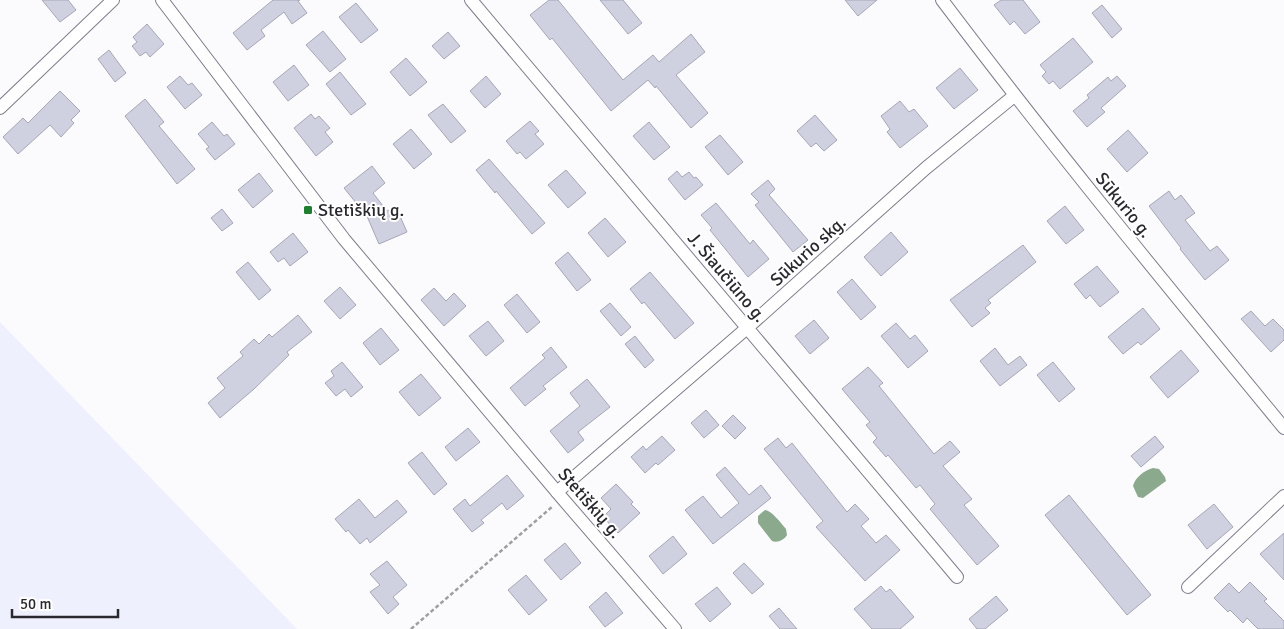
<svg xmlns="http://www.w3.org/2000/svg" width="1284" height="629" viewBox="0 0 1284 629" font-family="Signika,sans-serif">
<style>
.built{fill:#eff0fd}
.water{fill:#8ba98c}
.building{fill:#d0d1e0;stroke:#a6a7b6}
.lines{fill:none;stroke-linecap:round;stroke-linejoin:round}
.minor-casing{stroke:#7e7e8c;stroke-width:14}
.path{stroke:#9f9fa3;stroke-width:2.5;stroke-dasharray:4 2.5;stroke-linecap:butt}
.minor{stroke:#fff;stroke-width:12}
.poi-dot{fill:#1f7f31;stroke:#fff;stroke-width:2}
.labels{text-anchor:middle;stroke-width:4;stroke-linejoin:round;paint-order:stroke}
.street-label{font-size:18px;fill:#28282e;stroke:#fff}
.poi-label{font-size:18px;fill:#28282e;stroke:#fff;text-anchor:start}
</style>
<rect width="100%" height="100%" fill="#fbfbfe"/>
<path class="built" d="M0,322L297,629H0Z"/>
<g class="water">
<path d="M1153,468L1159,469L1165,477L1166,481L1143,498L1138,497L1133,486C1135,477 1145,470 1153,468Z"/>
<path d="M765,510C772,511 781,523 786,529L787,535C784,540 778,543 772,541L758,523V516Z"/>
</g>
<g class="building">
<path d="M42,0H68L76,10L60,22Z"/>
<path d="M273,0H300L298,1L307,13L292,24L284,12L261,30L265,36L247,50L233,33Z"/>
<path d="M549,0H558L623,80L653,55L659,62L691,34L705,52L676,75L708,113L691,128L656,86L655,88L648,80L611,111L552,38L550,40L530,15Z"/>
<path d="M600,0H623L642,23L628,34Z"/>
<path d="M845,0H877L858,16Z"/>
<path d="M1001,0H1023L1040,22L1025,34L1014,21L1010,25L994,5Z"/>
<path d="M356,3L378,30L361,43L339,17Z"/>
<path d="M1102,5L1122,29L1112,38L1092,13Z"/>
<path d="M147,24L164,44L150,57L146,52L140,56L132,46L137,42L133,37Z"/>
<path d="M323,31L346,59L330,72L306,45Z"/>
<path d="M448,32L460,46L444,59L432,46Z"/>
<path d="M1073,38L1093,62L1060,89L1053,81L1049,84L1042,76L1046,72L1040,65Z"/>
<path d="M109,50L126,73L115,82L98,59Z"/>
<path d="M406,58L427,82L410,96L390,72Z"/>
<path d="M294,65L309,85L288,101L273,82Z"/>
<path d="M960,68L978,90L954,109L936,88Z"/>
<path d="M340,72L366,104L351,115L326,84Z"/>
<path d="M180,76L188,85L192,83L202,95L185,109L167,87Z"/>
<path d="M486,76L501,94L485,108L470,91Z"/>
<path d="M1117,76L1126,86L1101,108L1105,112L1087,127L1073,111L1089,98L1087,95L1108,77L1111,81Z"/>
<path d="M60,91L80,111L71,120L74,123L61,137L50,125L18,154L3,137L23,118L28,123Z"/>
<path d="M145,99L164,122L159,126L195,169L177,184L125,116Z"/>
<path d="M900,101L909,112L914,109L928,126L900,148L887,132L890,129L881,116Z"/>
<path d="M443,104L466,131L451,143L428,115Z"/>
<path d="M311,114L315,119L319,116L330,128L325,132L333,142L316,156L294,128Z"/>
<path d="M815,115L837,140L824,151L816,143L811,147L797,131Z"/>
<path d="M530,121L539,131L535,134L544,144L526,159L520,152L517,154L506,141Z"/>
<path d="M212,122L224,136L227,134L235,144L215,160L206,149L209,147L198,134Z"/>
<path d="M649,122L670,147L654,160L633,136Z"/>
<path d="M411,129L432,154L414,169L393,144Z"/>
<path d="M1128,130L1148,153L1127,172L1107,149Z"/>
<path d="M720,135L743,162L728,175L705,147Z"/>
<path d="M489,159L545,223L532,234L496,191L495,193L476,170Z"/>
<path d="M372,166L385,183L373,193L387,211L396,207L407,232L379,244L363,207L361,209L344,188Z"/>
<path d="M566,170L586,193L568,208L548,185Z"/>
<path d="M677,171L682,177L689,172L694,178L696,177L703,185L685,200L668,179Z"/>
<path d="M259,173L273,191L253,208L238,190Z"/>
<path d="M768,180L775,189L769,195L808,240L793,252L755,205L759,202L751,194Z"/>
<path d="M1169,191L1175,200L1181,195L1195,213L1185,220L1210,251L1217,246L1229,260L1205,280L1180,249L1181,248L1149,206Z"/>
<path d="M716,203L750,244L753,240L769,259L748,277L710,230L712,228L701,215Z"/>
<path d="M1065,206L1084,230L1066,244L1047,221Z"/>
<path d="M222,209L233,223L222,231L211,218Z"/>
<path d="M605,218L626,242L608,257L588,233Z"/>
<path d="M891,232L908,252L881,276L864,257Z"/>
<path d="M293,233L308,252L290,266L284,258L278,262L270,252Z"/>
<path d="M1023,245L1036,262L988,300L991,303L985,308L990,313L972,327L950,300Z"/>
<path d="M568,252L591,280L577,291L555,263Z"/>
<path d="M248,262L271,290L259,300L236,272Z"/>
<path d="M1097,266L1119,292L1100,307L1090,295L1086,299L1074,284Z"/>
<path d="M650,272L694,323L675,339L644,302L642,304L630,289Z"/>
<path d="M852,279L876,307L861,320L837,292Z"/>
<path d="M340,287L356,305L340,319L324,301Z"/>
<path d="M434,288L446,301L454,293L466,306L444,326L421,300Z"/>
<path d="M517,294L540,322L527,333L504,305Z"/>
<path d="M610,303L631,327L621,336L600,311Z"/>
<path d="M1143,308L1160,329L1141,345L1138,342L1123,354L1108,337Z"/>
<path d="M1251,311L1265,326L1273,319L1284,330V340L1271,352L1241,319Z"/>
<path d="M298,315L312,332L287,352L289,355L254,389L220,418L208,403L225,388L217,378L243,356L240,352L254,339L259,344L269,334L272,337Z"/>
<path d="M814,320L829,338L810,354L795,336Z"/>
<path d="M488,321L504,341L486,356L469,336Z"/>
<path d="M896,323L910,339L915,335L928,351L908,368L881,336Z"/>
<path d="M381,328L399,350L380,365L363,343Z"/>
<path d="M635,336L654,360L645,368L625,344Z"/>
<path d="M551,347L567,367L543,386L546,389L525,406L510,388L545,358L542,355Z"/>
<path d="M995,348L1008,365L1020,356L1027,365L1000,386L980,361Z"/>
<path d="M1181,350L1199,371L1168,398L1150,377Z"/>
<path d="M342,362L363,387L351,397L345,389L336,396L325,383L334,376L331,371Z"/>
<path d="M1053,362L1075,389L1059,402L1037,375Z"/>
<path d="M868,367L883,383L879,386L934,454L950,441L960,452L943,466L972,499L964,505L999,546L977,565L930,509L935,504L920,485L916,488L888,455L886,457L873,442L877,438L866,425L870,422L842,389Z"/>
<path d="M421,374L441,398L419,416L399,392Z"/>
<path d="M587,379L610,407L578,432L584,440L568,453L550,431L580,406L570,393Z"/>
<path d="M706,410L719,425L704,438L691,423Z"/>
<path d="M733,415L746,428L735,439L722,426Z"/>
<path d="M468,428L480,442L456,461L445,447Z"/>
<path d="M662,436L675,450L658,465L656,463L645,473L631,457L643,446L646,450Z"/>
<path d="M1155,436L1164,447L1141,467L1131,456Z"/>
<path d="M778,438L786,448L792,443L847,512L855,504L869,519L861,526L876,543L886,535L900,550L865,581L816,527L823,521L764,449Z"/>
<path d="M422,452L447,484L434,495L408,463Z"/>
<path d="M725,467L749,495L761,485L771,498L713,544L685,510L703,496L721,518L739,503L716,475Z"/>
<path d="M507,475L524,496L507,510L502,503L481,520L484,523L472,532L453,509L465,499L470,506Z"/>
<path d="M616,484L633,502L631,504L640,513L618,533L603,517L611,509L601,498Z"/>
<path d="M1069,495L1151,595L1127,615L1045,515Z"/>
<path d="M359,499L375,518L397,500L407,512L370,543L367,538L360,544L348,530L346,532L335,519Z"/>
<path d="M1214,504L1233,527L1207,549L1188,525Z"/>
<path d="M1284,533V580L1260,554Z"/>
<path d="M673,536L687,554L663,574L649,556Z"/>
<path d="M565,543L581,563L561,580L544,560Z"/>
<path d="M387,561L407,585L393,597L399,604L388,614L370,592L380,585L370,574Z"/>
<path d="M744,563L764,584L752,594L733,573Z"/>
<path d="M526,575L547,600L529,615L508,590Z"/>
<path d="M1250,582L1267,599L1264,601L1284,621V629H1258L1247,618L1243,623L1230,610L1228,612L1214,598L1229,583L1239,593Z"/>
<path d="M881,586L886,592L890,589L914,617L900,629H872L854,609Z"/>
<path d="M717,587L731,604L710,622L695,604Z"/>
<path d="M606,592L623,613L605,627L589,607Z"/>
<path d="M996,596L1008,610L985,629H977L969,619Z"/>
<path d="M779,608L797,629H780L769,616Z"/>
</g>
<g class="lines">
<g class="minor-casing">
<g id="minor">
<path d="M162,0L344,239L562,498L675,629"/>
<path d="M471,0L957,577"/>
<path d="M942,0C1052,146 1168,287 1284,428"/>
<path d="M0,108L113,0"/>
<path d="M557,492L747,328L926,168L1014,96"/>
<path d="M1188,587L1284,496"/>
</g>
</g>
<path class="path" d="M411,629L553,506"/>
<use href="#minor" class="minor"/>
</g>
<rect class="poi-dot" x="303" y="205" width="10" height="10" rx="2.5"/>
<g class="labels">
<g class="street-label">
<text transform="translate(1124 205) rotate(51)" y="6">Sūkurio g.</text>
<text transform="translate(808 251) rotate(-42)" y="6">Sūkurio skg.</text>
<text transform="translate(727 277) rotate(50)" y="6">J. Šiaučiūno g.</text>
<text transform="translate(590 503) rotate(49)" y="6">Stetiškių g.</text>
</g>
<g class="poi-label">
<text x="318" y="216">Stetiškių g.</text>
</g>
</g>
<path d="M12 609v8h106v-8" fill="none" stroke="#28282e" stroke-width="2.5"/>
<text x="20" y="609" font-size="15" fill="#28282e" stroke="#ffffff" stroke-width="4" paint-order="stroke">50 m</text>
</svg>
